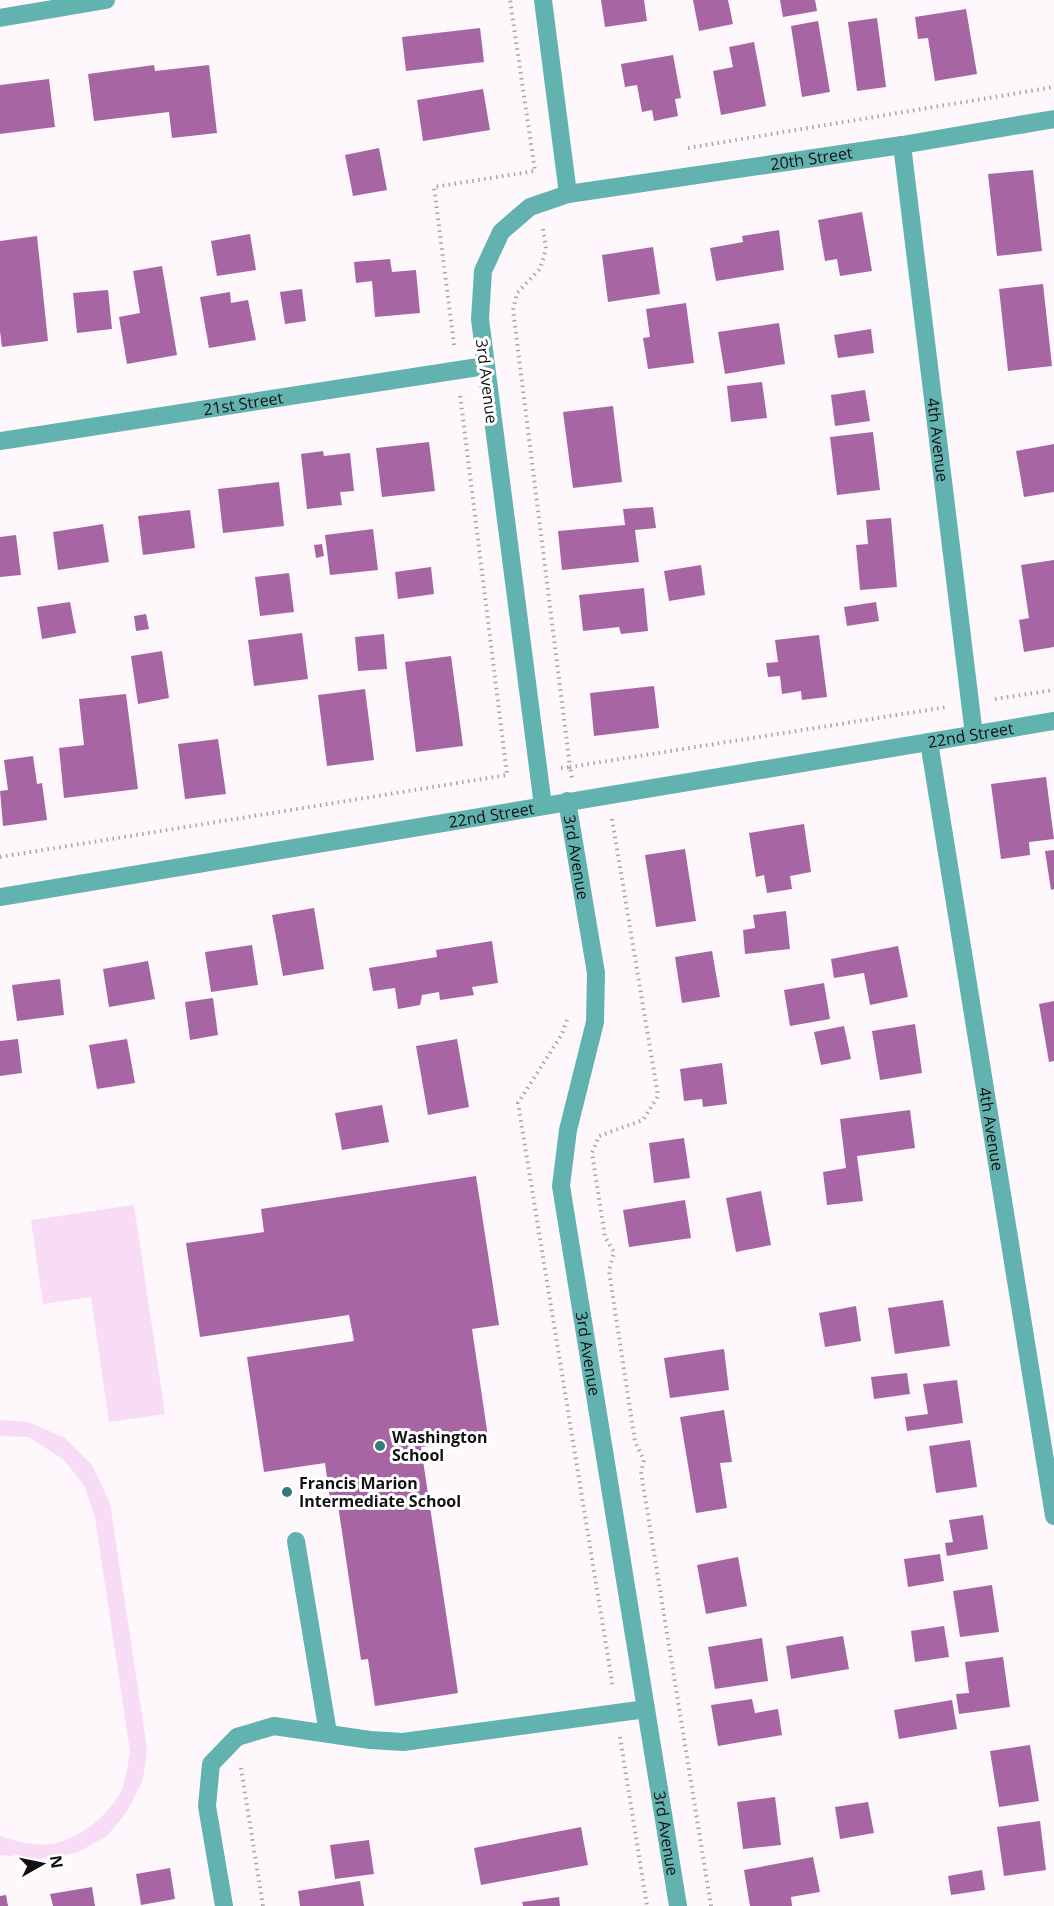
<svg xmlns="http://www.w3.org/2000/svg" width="1054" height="1906" viewBox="0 0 1054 1906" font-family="'Open Sans',sans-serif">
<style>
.green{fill:#f8dcf5}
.building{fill:#a765a3}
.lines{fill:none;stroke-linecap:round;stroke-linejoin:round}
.path{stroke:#a8a4a7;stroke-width:4;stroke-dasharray:1.5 4.5;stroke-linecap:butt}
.minor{stroke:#62b3af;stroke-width:18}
.poi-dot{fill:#337b78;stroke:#fff;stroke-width:2}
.labels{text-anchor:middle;stroke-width:6;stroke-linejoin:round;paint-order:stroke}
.street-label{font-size:16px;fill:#121112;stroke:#fff}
.poi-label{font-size:16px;font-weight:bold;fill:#121112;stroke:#fff;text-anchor:start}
</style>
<rect width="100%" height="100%" fill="#fef8fd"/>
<g class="green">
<path d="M134,1205L165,1414L109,1422L91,1297L43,1304L31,1220Z"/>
<path d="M0,1420L29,1422L65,1438L92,1465L110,1503L147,1748L143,1780L126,1813L106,1837L76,1853L39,1859L0,1855V1836C17,1842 42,1848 60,1842C85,1835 116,1809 124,1783C127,1773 128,1762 130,1751L95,1518L85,1487L64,1460L29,1437L0,1436Z"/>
</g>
<g class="building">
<path d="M601,0H644L647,21L605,27Z"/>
<path d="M693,0H728L733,24L699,31Z"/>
<path d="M780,0H815L817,11L783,17Z"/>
<path d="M966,9L977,74L935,81L928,38L918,39L915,17Z"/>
<path d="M877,18L886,87L857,91L848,22Z"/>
<path d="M818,21L830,92L802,97L791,26Z"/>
<path d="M480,28L484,62L406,71L402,37Z"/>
<path d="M754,42L766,106L721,115L713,71L733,67L729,47Z"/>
<path d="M673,55L681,98L675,99L678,116L654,121L652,110L642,112L637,85L625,87L621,64Z"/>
<path d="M154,65L155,71L209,65L217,133L172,138L169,112L94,121L88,74Z"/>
<path d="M49,79L55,127L0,134V85Z"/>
<path d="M483,89L490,130L423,141L417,100Z"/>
<path d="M379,148L387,190L353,196L345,155Z"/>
<path d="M1033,170L1042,251L997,256L988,174Z"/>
<path d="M862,212L872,271L840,276L837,259L825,261L818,220Z"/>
<path d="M779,230L784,270L716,281L710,248L743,242L742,236Z"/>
<path d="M250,234L256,270L217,276L211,241Z"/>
<path d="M37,236L48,341L2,347L0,331V241Z"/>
<path d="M653,247L660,294L608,302L602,255Z"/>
<path d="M390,259L392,272L416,270L420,313L375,317L372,281L356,283L354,262Z"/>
<path d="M162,266L177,355L127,364L119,317L140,313L133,271Z"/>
<path d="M1043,284L1052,366L1008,371L999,289Z"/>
<path d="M302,289L306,321L285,324L280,292Z"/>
<path d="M108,290L112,329L77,333L73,293Z"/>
<path d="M230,292L231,303L248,300L256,340L209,348L200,297Z"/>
<path d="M686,303L694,363L648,369L643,338L650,337L646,309Z"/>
<path d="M779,323L785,364L725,374L718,332Z"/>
<path d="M871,329L874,353L838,358L834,335Z"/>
<path d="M762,382L767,418L731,422L727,386Z"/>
<path d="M865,390L870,421L835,426L831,395Z"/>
<path d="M613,406L622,482L573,488L563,412Z"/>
<path d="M873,432L880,490L837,495L830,437Z"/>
<path d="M429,442L435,491L382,497L376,448Z"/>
<path d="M1054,444V492L1024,497L1016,451Z"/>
<path d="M323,451L324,456L350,453L354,491L340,492L342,505L307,509L301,454Z"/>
<path d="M279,482L284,526L223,533L218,489Z"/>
<path d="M653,507L656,528L635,530L639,562L562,570L558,531L625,525L623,509Z"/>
<path d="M190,510L195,548L143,555L138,516Z"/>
<path d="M891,518L897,587L860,590L856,545L868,544L866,520Z"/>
<path d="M103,524L109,562L58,570L53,532Z"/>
<path d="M373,529L378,570L330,575L325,535Z"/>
<path d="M16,535L21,575L0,577V537Z"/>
<path d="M322,544L324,556L316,558L314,545Z"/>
<path d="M1054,560V647L1024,652L1019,620L1029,618L1021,565Z"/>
<path d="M701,565L705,595L669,601L664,571Z"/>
<path d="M431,567L434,594L398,599L395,572Z"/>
<path d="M289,573L294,612L260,616L255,577Z"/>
<path d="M644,588L648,631L621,634L619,627L583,631L579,595Z"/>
<path d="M70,602L76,633L42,639L37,607Z"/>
<path d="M876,602L879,621L847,626L844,607Z"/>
<path d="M146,614L149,629L136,631L134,616Z"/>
<path d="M302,633L308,679L254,686L248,640Z"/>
<path d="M384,634L387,669L358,671L355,637Z"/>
<path d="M819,635L827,697L802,700L801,691L782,694L780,676L768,677L766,663L778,662L775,640Z"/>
<path d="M162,651L169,698L138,704L131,656Z"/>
<path d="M451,656L463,746L416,752L405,662Z"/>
<path d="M654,686L659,728L594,736L590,693Z"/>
<path d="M365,689L374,760L327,766L318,695Z"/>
<path d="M126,694L138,789L64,798L59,748L84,745L79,699Z"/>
<path d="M218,739L226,794L185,799L178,744Z"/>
<path d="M33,756L37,784L42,783L47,820L3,826L0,791L8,790L4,760Z"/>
<path d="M1046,777L1054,839L1029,842L1030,855L1001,859L991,784Z"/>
<path d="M804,824L811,872L790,876L792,889L767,893L764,875L756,877L749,833Z"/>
<path d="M685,849L696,921L656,927L645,855Z"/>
<path d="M1054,850V889L1051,890L1045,851Z"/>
<path d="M314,908L324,969L283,976L272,915Z"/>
<path d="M786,911L790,949L745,954L743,930L755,928L753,915Z"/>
<path d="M492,941L498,983L472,987L474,995L440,1000L439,992L422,995L420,1005L398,1009L395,988L373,991L369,968L437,957L436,950Z"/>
<path d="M252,945L258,985L211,992L205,952Z"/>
<path d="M898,946L908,997L870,1005L864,973L834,978L831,959Z"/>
<path d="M712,951L720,997L682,1003L675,957Z"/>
<path d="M148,961L155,999L109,1007L103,969Z"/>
<path d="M60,979L64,1015L17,1021L12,985Z"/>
<path d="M824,983L830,1019L790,1026L784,990Z"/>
<path d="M213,998L218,1035L190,1040L185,1002Z"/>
<path d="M1054,1001V1061L1049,1062L1039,1004Z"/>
<path d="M915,1024L922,1073L880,1080L872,1031Z"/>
<path d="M844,1026L851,1059L821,1065L814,1032Z"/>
<path d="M18,1039L22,1073L0,1076V1041Z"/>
<path d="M127,1039L135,1083L97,1089L89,1045Z"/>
<path d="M457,1039L469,1107L428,1115L416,1046Z"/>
<path d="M722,1063L727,1104L703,1107L702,1099L684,1101L680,1069Z"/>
<path d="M382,1105L389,1142L342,1150L335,1113Z"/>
<path d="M910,1110L915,1148L857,1156L863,1201L827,1205L823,1172L846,1168L840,1119Z"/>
<path d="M684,1138L690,1178L654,1183L649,1143Z"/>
<path d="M476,1176L499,1325L472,1329L488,1437L421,1447L458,1693L375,1706L368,1659L361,1660L338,1505L331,1506L325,1463L264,1472L247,1357L354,1341L349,1315L200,1337L186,1243L264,1232L261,1209Z"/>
<path d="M761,1191L771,1245L736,1252L726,1198Z"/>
<path d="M685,1200L691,1238L629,1247L623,1210Z"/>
<path d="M943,1300L950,1346L895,1354L888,1308Z"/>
<path d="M856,1306L861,1341L825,1347L819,1313Z"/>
<path d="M724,1349L729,1390L670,1398L664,1358Z"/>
<path d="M907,1373L910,1394L874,1399L871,1377Z"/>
<path d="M957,1380L963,1423L907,1431L905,1417L928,1414L923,1384Z"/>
<path d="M724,1410L732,1462L720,1463L727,1508L696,1513L680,1417Z"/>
<path d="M970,1440L977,1487L936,1493L929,1446Z"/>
<path d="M983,1515L988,1549L947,1556L945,1543L953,1542L949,1520Z"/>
<path d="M940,1554L944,1581L908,1587L904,1559Z"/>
<path d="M738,1557L747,1606L706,1614L697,1565Z"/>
<path d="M992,1585L999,1632L960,1637L953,1591Z"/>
<path d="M944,1626L949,1657L915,1662L911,1631Z"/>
<path d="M843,1636L849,1669L791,1679L786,1646Z"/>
<path d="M762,1638L768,1681L715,1689L708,1647Z"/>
<path d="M1003,1657L1010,1707L959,1714L956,1694L969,1693L965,1662Z"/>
<path d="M752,1699L755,1713L778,1709L782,1735L718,1746L711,1705Z"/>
<path d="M952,1700L957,1729L899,1739L894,1710Z"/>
<path d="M1030,1745L1039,1801L999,1807L990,1751Z"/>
<path d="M775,1797L781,1845L743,1849L737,1802Z"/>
<path d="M868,1802L874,1833L840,1839L835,1807Z"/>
<path d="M1040,1821L1046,1870L1004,1876L997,1827Z"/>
<path d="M581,1827L588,1865L481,1885L474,1848Z"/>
<path d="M369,1840L374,1874L335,1879L330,1845Z"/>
<path d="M813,1857L820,1892L791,1897L792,1906H750L744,1870Z"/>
<path d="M170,1868L175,1899L141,1905L136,1874Z"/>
<path d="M982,1870L985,1890L951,1895L948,1876Z"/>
<path d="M360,1881L364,1906H300L298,1891Z"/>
<path d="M92,1887L95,1906H53L50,1894Z"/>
<path d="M6,1895L8,1906H0V1896Z"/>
<path d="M559,1897L560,1906H523L522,1902Z"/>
</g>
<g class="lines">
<g class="path">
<path d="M688,148L1054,87"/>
<path d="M543,229L546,249L540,269L517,293L513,310L570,767L947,707"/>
<path d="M454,345L434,187L535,171L510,0"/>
<path d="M995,699L1054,690"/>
<path d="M561,768L570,767L572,778"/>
<path d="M612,819L658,1096L643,1120L599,1136L592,1153L605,1237L614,1252L609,1271L635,1442L644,1460L641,1472L711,1906"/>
<path d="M0,857L507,775L460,394"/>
<path d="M567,1020L562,1034L518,1103L613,1688"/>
<path d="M620,1737L647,1906"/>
<path d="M241,1768L263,1906"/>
</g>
<g class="minor">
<path d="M0,18L106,0"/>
<path id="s1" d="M902,145L974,735"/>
<path id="s2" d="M568,194L902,145L1054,119"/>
<path id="s3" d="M0,441L485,366"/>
<path id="s4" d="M929,742L1054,1516"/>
<path id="s5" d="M567,801L596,973L595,1022L568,1130L561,1186L678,1906"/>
<path d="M543,806L480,319L483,271L501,232L530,207L568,194L543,0"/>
<path id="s6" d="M0,897L1054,721"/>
<path d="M296,1541L328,1733"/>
<path d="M224,1906L207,1806L211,1764L237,1737L274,1726L370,1740L403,1742L646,1709"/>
</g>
</g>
<g class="poi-dot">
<circle cx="380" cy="1446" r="6"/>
<circle cx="287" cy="1492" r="6"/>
</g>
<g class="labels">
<g class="street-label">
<text dy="6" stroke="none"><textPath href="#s2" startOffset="246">20th Street</textPath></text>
<text transform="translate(487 381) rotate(83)" y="6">3rd Avenue</text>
<text dy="6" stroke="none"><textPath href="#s3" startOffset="246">21st Street</textPath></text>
<text dy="6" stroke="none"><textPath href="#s1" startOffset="297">4th Avenue</textPath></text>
<text dy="6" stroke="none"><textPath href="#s6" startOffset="984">22nd Street</textPath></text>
<text dy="6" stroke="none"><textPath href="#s6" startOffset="498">22nd Street</textPath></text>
<text dy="6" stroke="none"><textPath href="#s5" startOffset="57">3rd Avenue</textPath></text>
<text dy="6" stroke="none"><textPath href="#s4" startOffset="392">4th Avenue</textPath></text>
<text dy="6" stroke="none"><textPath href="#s5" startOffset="561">3rd Avenue</textPath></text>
<text dy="6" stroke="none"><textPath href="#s5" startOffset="1047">3rd Avenue</textPath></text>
</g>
<g class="poi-label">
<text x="392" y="1443">Washington<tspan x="392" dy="18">School</tspan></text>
<text x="299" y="1489">Francis Marion<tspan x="299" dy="18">Intermediate School</tspan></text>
</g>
</g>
<g transform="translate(42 1864) rotate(81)" stroke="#ffffff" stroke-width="4.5" paint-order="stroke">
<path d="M0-4.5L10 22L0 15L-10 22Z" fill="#121112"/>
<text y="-9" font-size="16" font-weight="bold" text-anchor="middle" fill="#121112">N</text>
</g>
</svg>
